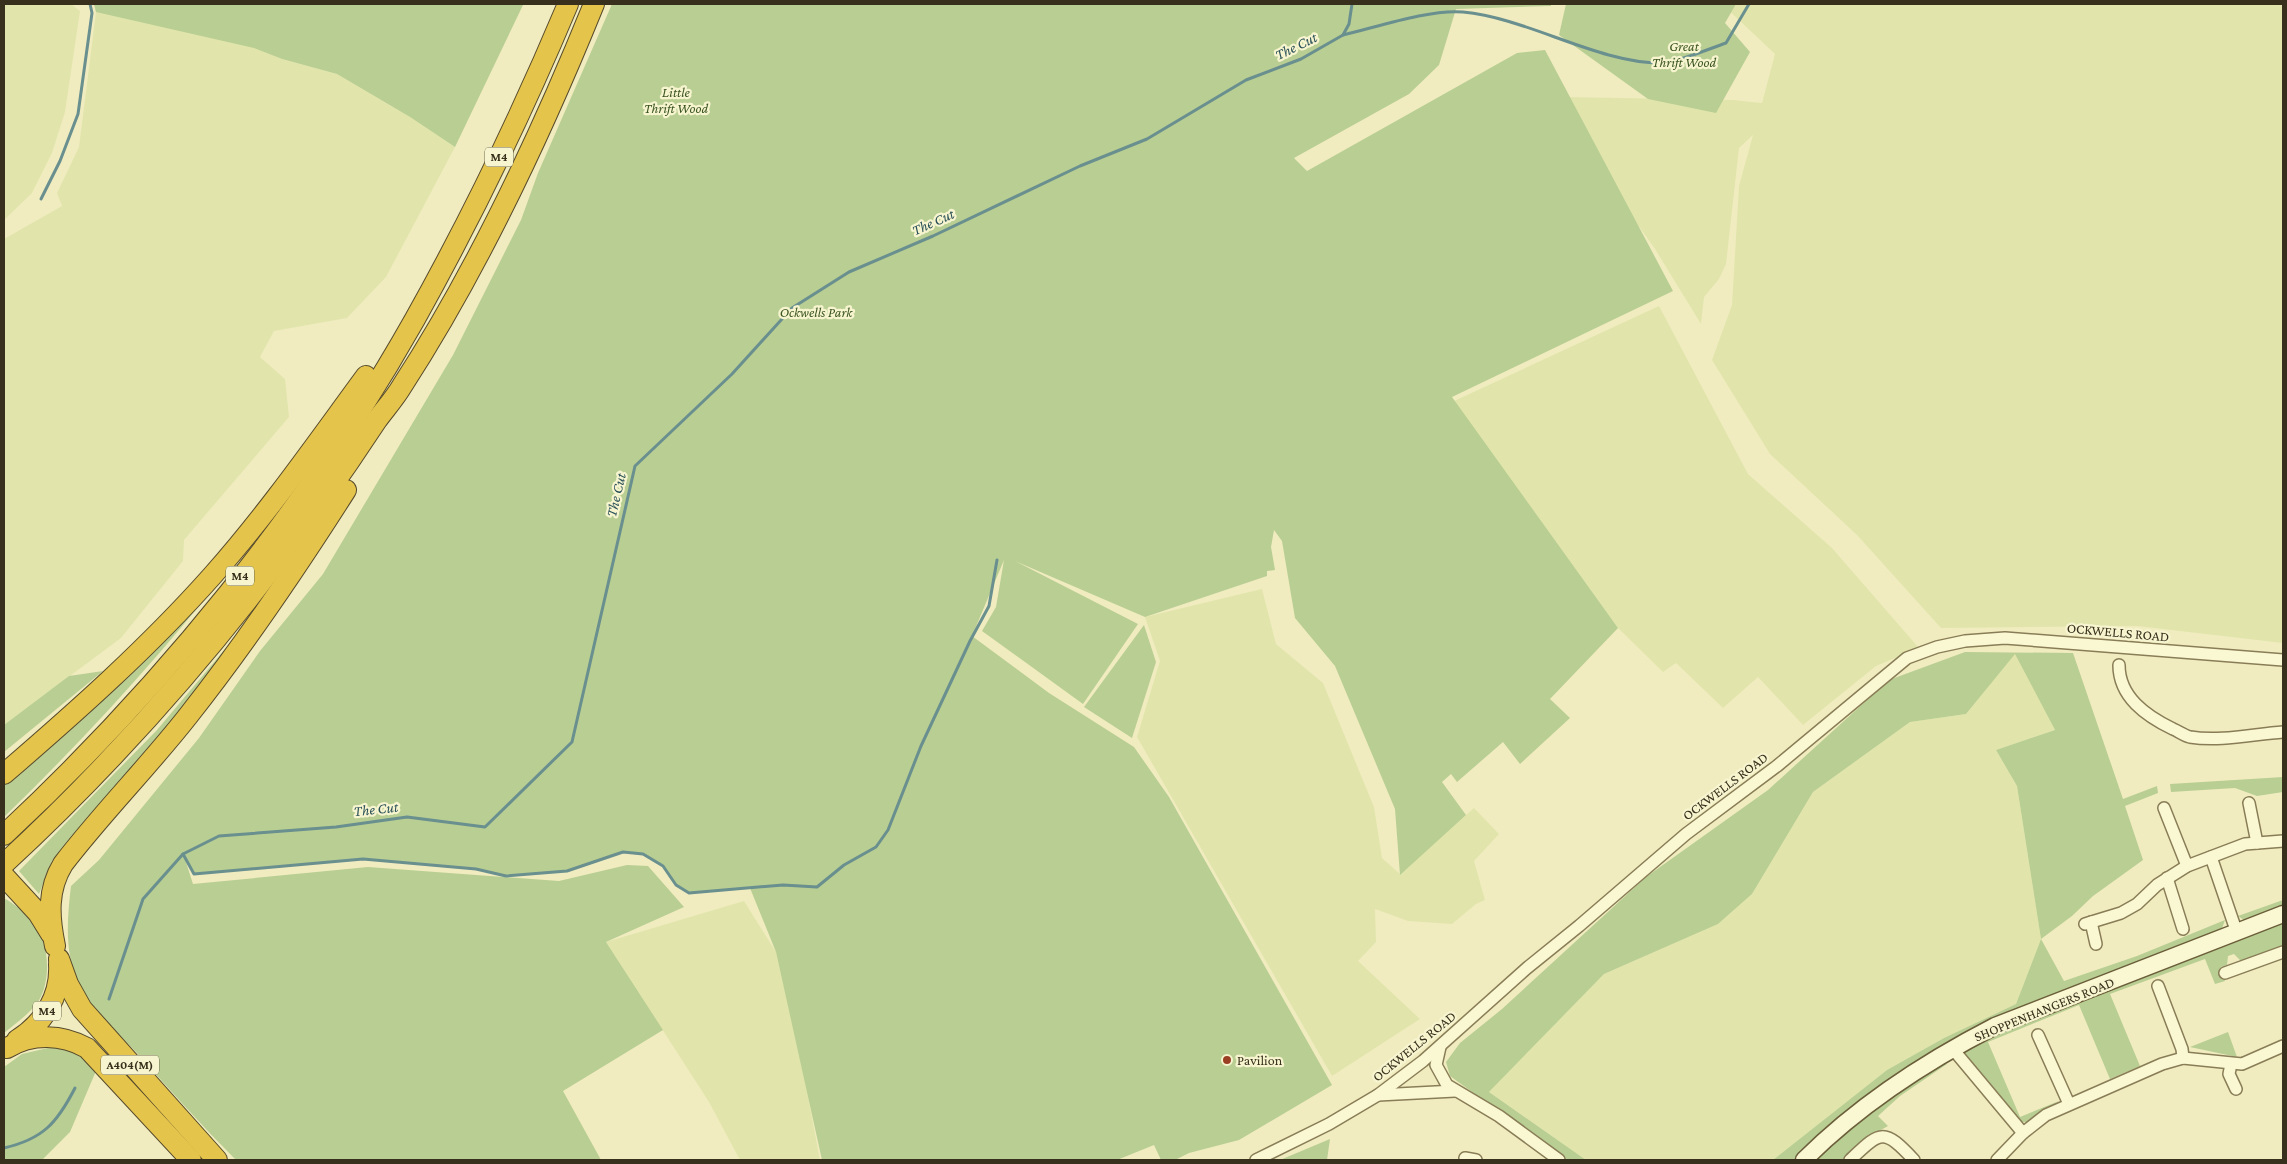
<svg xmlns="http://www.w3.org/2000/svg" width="2287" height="1164" viewBox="0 0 2287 1164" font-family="'Crimson Pro',serif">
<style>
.farmland{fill:#e1e5ac}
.green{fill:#b9ce93}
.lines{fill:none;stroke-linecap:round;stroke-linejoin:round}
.stream{stroke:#698f8f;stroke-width:3}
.street-casing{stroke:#897d57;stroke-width:14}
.secondary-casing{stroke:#6b5e3a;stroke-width:19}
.highway-casing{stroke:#56492b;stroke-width:22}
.street{stroke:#faf8d2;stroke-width:11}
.secondary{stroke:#faf8d2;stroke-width:16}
.highway{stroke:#e4c44b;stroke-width:20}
.poi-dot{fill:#9a3f24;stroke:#f7f5cf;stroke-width:2}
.labels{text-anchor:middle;stroke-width:4.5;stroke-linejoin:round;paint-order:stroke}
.shield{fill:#f7f5cf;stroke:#716b52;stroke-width:1}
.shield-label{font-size:12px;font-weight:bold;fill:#38301c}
.park-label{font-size:14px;font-style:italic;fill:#3c5521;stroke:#f7f5cf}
.street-label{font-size:14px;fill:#38301c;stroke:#f7f5cf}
.poi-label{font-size:14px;fill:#38301c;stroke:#f7f5cf;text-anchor:start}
.water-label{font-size:15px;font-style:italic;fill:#2a5058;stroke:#f7f5cf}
</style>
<rect width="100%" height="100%" fill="#f0ecbf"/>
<g class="farmland">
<path d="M4,4H71L80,11L65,112L52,153L32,193L4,220Z"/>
<path d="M94,4H276L255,48L282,59L337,74L410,117L455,147L386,277L347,318L274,331L260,357L285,379L289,417L184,540L183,561L121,638L4,725V239L62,206L57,193L79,147L96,12Z"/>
<path d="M1722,4H2283V643L2137,626L1941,628L1857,535L1770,454L1712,360L1732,305L1739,186L1753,135L1739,148L1726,264L1719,279L1704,297L1701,324L1655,249L1609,184L1565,97L1733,100L1762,103L1775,54Z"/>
<path d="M1659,306L1748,474L1832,548L1919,648L1876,666L1803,725L1758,677L1723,708L1676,663L1663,672L1618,628L1454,401Z"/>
<path d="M1262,589L1276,644L1323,683L1374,807L1382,858L1400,874L1474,808L1499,834L1474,861L1485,900L1476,904L1452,924L1408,921L1375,909L1376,942L1358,961L1420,1019L1332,1076L1137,737L1160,661L1145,617Z"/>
<path d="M2015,653L2055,730L1996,750L2017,786L2041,939L2016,1004L1944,1038L1887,1070L1773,1160H1586L1489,1092L1604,974L1718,924L1752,894L1813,792L1910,722L1966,714Z"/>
<path d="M744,901L776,952L802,1065L820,1160H740L709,1102L606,942Z"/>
</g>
<g class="green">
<path d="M94,4H522L523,5L455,147L410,117L337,74L282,59L254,48L96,12Z"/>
<path d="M612,4H1551V6L1456,9L1439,65L1409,94L1294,158L1307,171L1517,53L1545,50L1673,291L1452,397L1618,628L1550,699L1570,718L1520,764L1503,742L1457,782L1451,774L1442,782L1466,815L1400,875L1395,809L1335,666L1295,618L1282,541L1274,530L1271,547L1275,570L1267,571V576L1145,617L1015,561L1138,624L1083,704L982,631L996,607L1004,560L972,636L1049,693L1134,747L1169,797L1332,1085L1239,1140L1189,1153L1175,1160H1161L1154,1145L1117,1160H822L776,952L750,888L689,893L676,885L663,866L643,854L623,852L567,871L506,876L476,869L363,859L194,874L183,853L193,884L368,867L559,881L627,865L648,866L684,907L606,942L663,1030L563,1091L601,1160H236C201,1125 168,1088 135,1051C116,1031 93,1012 80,987C64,955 67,920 71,886L99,860L199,738L260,651L323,574L453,355L521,220L538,173Z"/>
<path d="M1566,4H1736L1725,23L1750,52L1716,113L1648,99L1559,35Z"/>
<path d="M253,538C177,637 94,730 4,817V780Z"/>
<path d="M252,617L201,690L52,861L39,894L19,871L157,730Z"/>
<path d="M1144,625L1156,662L1132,738L1084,707Z"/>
<path d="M1965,652L2073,653L2123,799L2157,786L2158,793L2125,806L2143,860L2093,896L2072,916L2041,939L2064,981L2137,956L2225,920L2221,931L2069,989L1825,1129L1794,1160H1773L1887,1070L1944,1038L2016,1004L2041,939L2017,786L1996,750L2055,730L2015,654L1966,714L1910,722L1813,792L1752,894L1718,924L1604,974L1489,1092L1586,1160H1566L1450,1076L1446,1062L1460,1043L1502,1009L1646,877L1768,790L1889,680Z"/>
<path d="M103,671L4,752V725L69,676Z"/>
<path d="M2283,777V792L2257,796L2235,788L2171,792L2170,784Z"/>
<path d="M4,898C16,905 27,914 35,925C50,945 51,982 38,1002C29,1014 15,1024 4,1033Z"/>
<path d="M2283,900V908L2247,922L2238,916Z"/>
<path d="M2283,921V946L2241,961L2234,954L2228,956L2227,965L2221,967L2225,981L2215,984L2205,959L2110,994L2140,1066L2110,1079L2079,1005L1988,1042L2020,1117L2059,1101L2029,1122H2021L1965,1055L1966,1047L1985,1038Z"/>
<path d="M2228,1032L2237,1057L2190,1047Z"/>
<path d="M52,1047L80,1054L96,1071L70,1132L42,1160H4V1067L22,1054Z"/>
<path d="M1938,1062L1947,1064L1900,1096L1878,1116L1888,1126L1875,1133L1845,1160H1811L1833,1138Z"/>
<path d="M1330,1139L1327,1160H1280Z"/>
</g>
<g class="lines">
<g class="stream">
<path d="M1343,35C1377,27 1430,9 1463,12C1528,18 1597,63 1661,63C1676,63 1711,48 1726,43L1749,4"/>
<path d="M41,199L60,161L78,114L92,13L90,4"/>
<path d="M183,854L194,874L363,859L476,869L506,876L567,871L623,852L643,854L663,866L676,885L689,893L783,885L817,887L844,865L876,847L888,830L921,746L970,641L989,606L997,560"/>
<path d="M109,999L143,899L183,854L219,836L336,827L407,817L485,827L572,742L635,466L732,374L792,308L849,272L933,236L1080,166L1147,139L1246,80L1301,59L1343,35L1349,24L1352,4"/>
<path d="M4,1148C43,1139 57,1123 75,1088"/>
</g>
<g class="street-casing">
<g id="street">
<path d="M2119,665C2119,697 2146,716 2173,729C2178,731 2185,736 2190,737C2220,742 2254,734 2283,732"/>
<path d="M2249,803L2257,843"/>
<path d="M2164,808L2187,866"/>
<path d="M2211,857L2237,933"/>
<path d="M2167,878L2183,929"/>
<path d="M2091,922L2096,944"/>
<path d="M2085,924L2121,913L2137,904L2157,885L2187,866L2245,844L2283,841"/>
<path d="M2225,973L2283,952"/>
<path d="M2158,986L2182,1049L2183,1058"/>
<path d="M2038,1035L2069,1104"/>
<path d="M1440,1047L1436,1065L1447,1085L1499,1116L1559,1160"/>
<path d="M1952,1048L2023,1133"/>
<path d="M2231,1064L2229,1074L2236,1089"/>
<path d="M1378,1095L1455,1091"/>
<path d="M1465,1158L1476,1160"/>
<path d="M1256,1160L1329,1124L1378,1095L1423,1061L1527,968L1579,926L1686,834L1777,766L1907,658L1937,647L1965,641L2005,638L2283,660"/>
<path d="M1850,1160C1881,1131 1883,1127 1914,1160"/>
<path d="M1997,1160L2023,1133L2046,1115L2162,1064L2183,1058L2242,1064L2283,1046"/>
</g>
</g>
<g class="secondary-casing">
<path id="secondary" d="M1804,1160C1860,1104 1925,1062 1995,1026L2283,914"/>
</g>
<g class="highway-casing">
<g id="highway">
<path d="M4,774C76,712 148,648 212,576C268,513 316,444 366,376"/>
<path d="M4,835C163,687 308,509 415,319C472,217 523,111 568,4"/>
<path d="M4,864C147,732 270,583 377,420C385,409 395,398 402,386C478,269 542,132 594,4"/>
<path d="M4,876L38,913L51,934"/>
<path d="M55,946C49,917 47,890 63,864C102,813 148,767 188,716C245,644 297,567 346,490"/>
<path d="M59,959L68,984L82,1009L217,1160"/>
<path d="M17,1040C44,1023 61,996 59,964"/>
<path d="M7,1048C32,1033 62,1034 87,1048L191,1160"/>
</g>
</g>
<use href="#street" class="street"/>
<use href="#secondary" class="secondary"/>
<use href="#highway" class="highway"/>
</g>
<circle class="poi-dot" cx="1227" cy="1060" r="5"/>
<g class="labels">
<g class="shield">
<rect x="485" y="147.5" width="28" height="19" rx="4"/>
<rect x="226" y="566.5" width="28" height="19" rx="4"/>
<rect x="33" y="1001.5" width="28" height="19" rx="4"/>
<rect x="101" y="1055.5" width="58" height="19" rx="4"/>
</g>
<g class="shield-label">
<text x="499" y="161">M4</text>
<text x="240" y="580">M4</text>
<text x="47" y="1015">M4</text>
<text x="130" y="1069">A404(M)</text>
</g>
<g class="park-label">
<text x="1684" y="51">Great<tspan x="1684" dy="16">Thrift Wood</tspan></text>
<text x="676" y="97">Little<tspan x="676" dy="16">Thrift Wood</tspan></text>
<text x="816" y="317">Ockwells Park</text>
</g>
<g class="street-label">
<text transform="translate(2118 632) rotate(5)" y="5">OCKWELLS ROAD</text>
<text transform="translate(1725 786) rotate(-37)" y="5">OCKWELLS ROAD</text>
<text transform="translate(2044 1009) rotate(-22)" y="5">SHOPPENHANGERS ROAD</text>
<text transform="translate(1414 1046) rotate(-39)" y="5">OCKWELLS ROAD</text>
</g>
<g class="poi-label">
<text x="1237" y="1065">Pavilion</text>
</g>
<g class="water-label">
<text transform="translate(1296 46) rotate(-26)" y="5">The Cut</text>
<text transform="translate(933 222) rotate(-24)" y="5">The Cut</text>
<text transform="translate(616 495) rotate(-77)" y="5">The Cut</text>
<text transform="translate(376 809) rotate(-6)" y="5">The Cut</text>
</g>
</g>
<rect width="2287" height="1164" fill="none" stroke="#38301c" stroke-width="10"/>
</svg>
